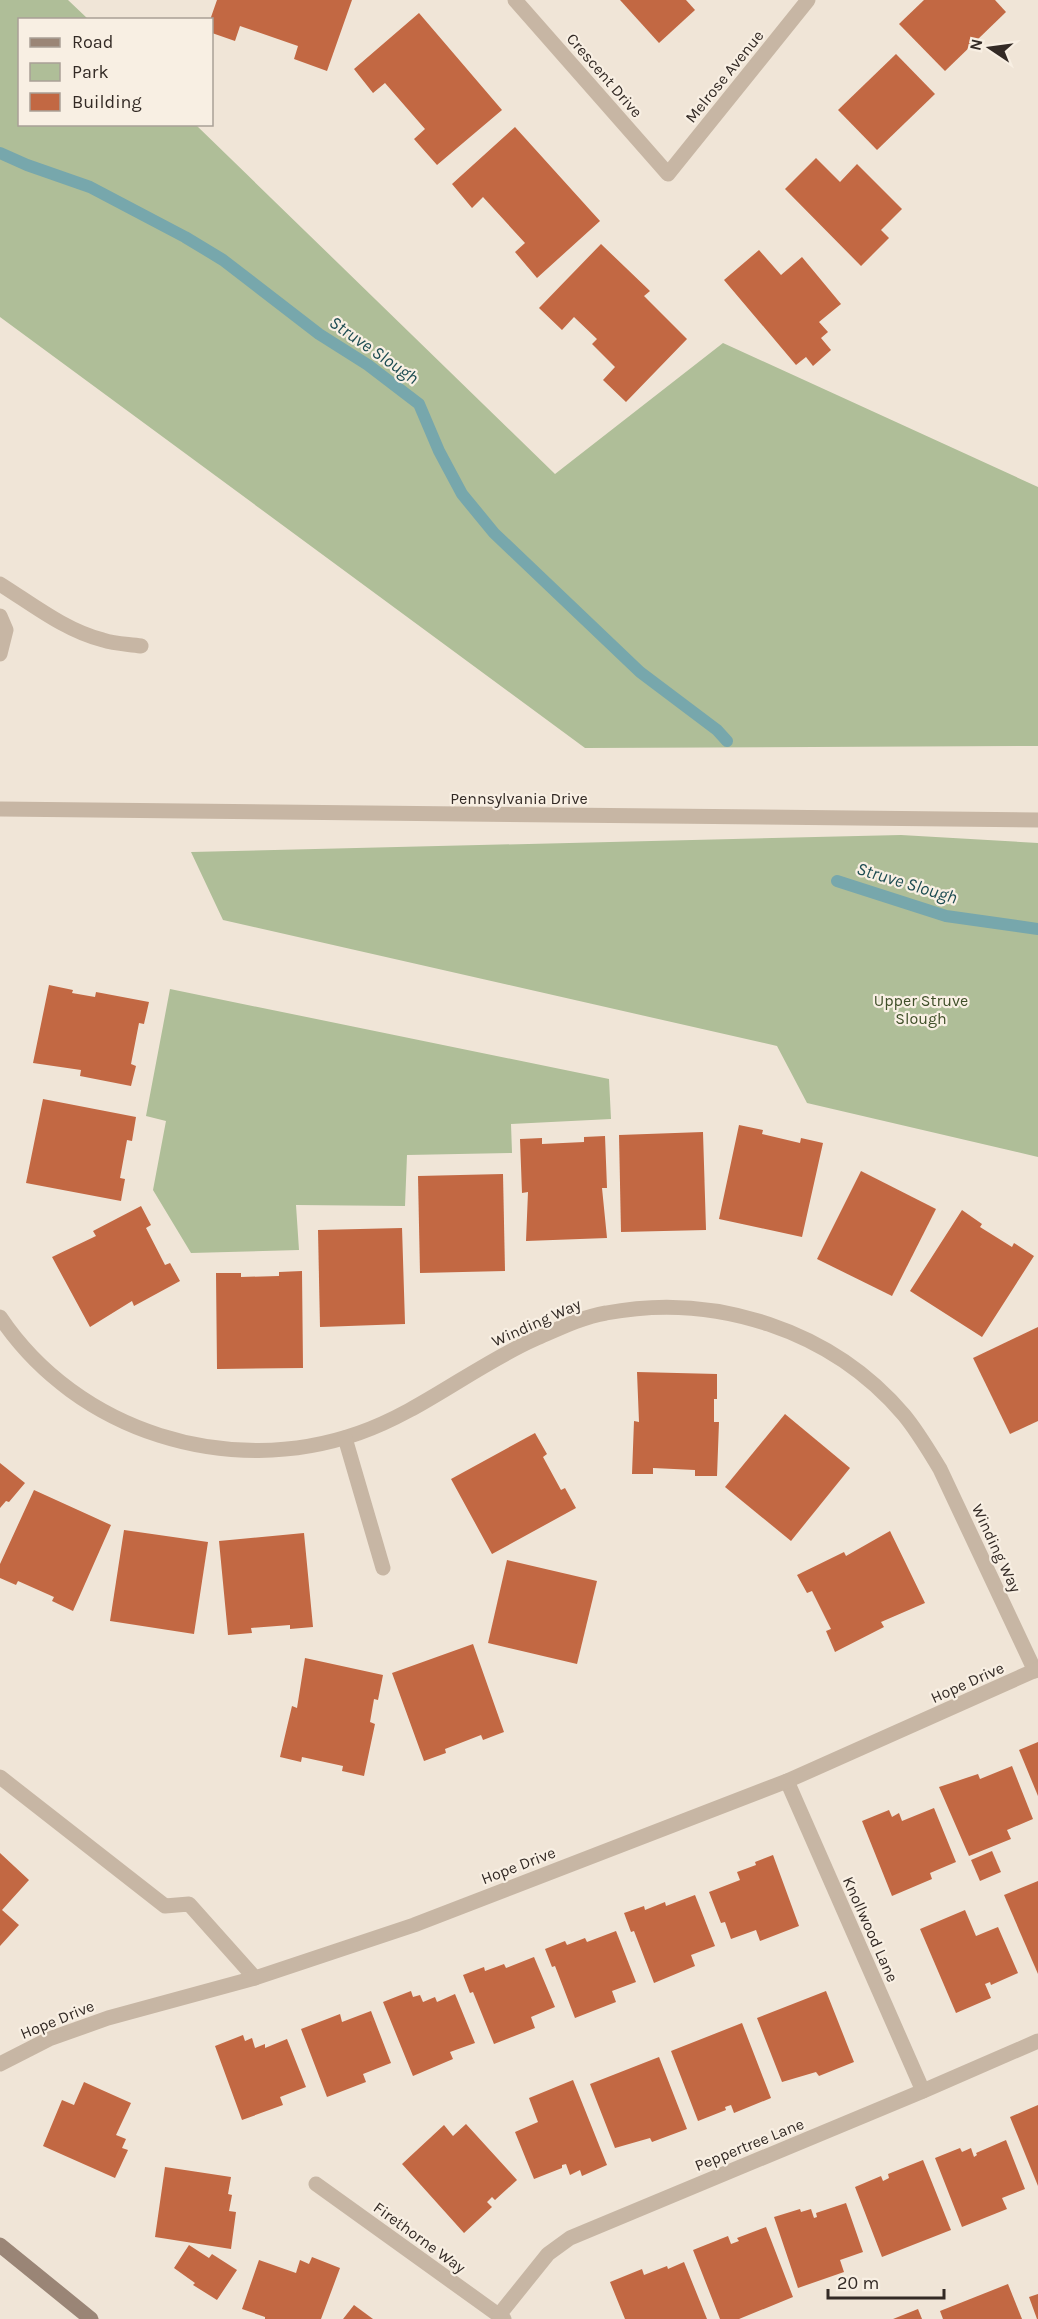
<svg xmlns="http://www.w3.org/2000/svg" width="1038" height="2319" viewBox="0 0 1038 2319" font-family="Karla,sans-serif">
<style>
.green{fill:#afbe98}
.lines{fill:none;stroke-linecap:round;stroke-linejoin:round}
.stream{stroke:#77a7ac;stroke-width:12}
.building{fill:#c26843}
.service{stroke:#c7b6a4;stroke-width:15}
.minor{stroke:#c7b6a4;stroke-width:15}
.tertiary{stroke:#c7b6a4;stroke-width:15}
.secondary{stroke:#9a8576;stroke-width:15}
.labels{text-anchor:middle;stroke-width:4.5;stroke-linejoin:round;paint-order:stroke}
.street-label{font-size:16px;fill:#332a25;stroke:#f8efe3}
.park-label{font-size:16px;fill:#40502a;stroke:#f8efe3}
.water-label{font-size:18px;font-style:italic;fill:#1d4c52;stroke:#f8efe3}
</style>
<rect width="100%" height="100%" fill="#f0e5d7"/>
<g class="green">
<path d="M0,0H68L88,19L20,20V124L196,125L555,474L723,343L1038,487V746L585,748L0,317Z"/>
<path d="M901,835L1038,843V1157L807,1103L777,1046L223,920L191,852Z"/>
<path d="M170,989L609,1079L611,1119L511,1124L512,1153L407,1155L405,1206L296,1205L299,1250L191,1253L153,1190L166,1121L146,1116Z"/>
</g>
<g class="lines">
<g class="stream">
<path d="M0,153L27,165L90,187L185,237L223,260L319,334L368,365L419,404L439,451L462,494L494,533L640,672L717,730L727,741"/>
<path d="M837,881L946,916L1038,929"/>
</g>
</g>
<g class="building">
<path d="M217,0H352L327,71L294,59L298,46L240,26L235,41L212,33L210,20Z"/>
<path d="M620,0H686L695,10L659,43Z"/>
<path d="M924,0H995L1006,12L945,71L899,24Z"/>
<path d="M419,13L502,110L437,165L414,139L425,129L385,83L373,93L354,69Z"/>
<path d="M896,54L935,94L877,150L838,110Z"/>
<path d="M515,127L600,221L537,278L515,252L525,243L483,197L472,208L452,184Z"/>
<path d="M816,158L840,182L857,164L902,209L881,230L889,238L861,266L785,189Z"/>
<path d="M601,244L650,291L644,296L687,339L626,402L603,380L615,367L592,344L597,339L574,317L562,330L539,308Z"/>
<path d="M759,250L781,275L802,257L841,304L819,322L828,332L821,338L831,350L813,366L806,357L796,365L724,280Z"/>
<path d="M49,985L73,990L72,993L95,997L96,992L149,1002L144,1024L139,1023L131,1064L136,1066L131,1086L80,1076L81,1070L33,1063Z"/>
<path d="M43,1099L136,1117L132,1141L127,1140L120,1178L125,1179L121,1201L26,1183Z"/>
<path d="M739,1125L763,1130L762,1134L800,1143L801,1138L823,1143L802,1237L719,1219Z"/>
<path d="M703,1132L706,1230L621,1232L619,1135Z"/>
<path d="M605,1136L607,1188H602L607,1238L526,1241L528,1192L522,1193L520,1139L542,1138V1144L584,1142V1137Z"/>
<path d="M861,1171L936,1209L892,1296L817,1259Z"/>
<path d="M503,1174L505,1271L420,1273L418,1176Z"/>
<path d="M141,1206L151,1225L146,1228L165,1265L170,1263L180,1281L134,1306L132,1301L90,1327L52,1257L96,1236L93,1231Z"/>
<path d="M962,1210L982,1224L980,1227L1012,1247L1014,1243L1034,1256L982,1337L910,1291Z"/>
<path d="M402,1228L405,1324L320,1327L318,1230Z"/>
<path d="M302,1271L303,1368L217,1369L216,1273H241V1277L279,1276V1272Z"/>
<path d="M1038,1327V1421L1010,1434L973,1358Z"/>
<path d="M637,1372L717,1374V1399H714V1422H719L717,1476H695V1470L653,1468V1474H632L634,1421L639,1422Z"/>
<path d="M785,1414L850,1468L791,1541L725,1487Z"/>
<path d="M535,1433L547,1454L543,1457L561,1490L565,1488L576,1508L492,1554L451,1479Z"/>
<path d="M0,1463L25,1483L9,1502L6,1501L0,1508Z"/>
<path d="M34,1490L111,1525L73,1611L52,1601L54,1597L18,1581L16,1585L0,1578V1564Z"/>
<path d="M124,1530L208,1542L194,1634L110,1621Z"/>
<path d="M890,1531L925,1603L881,1622L884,1627L835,1652L826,1631L831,1629L812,1591L807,1593L797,1575L844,1552L846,1556Z"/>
<path d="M304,1533L313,1627L290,1629V1625L251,1628L252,1633L228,1635L219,1541Z"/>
<path d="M507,1560L597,1581L577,1664L488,1643Z"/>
<path d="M473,1644L504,1732L483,1740L481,1735L445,1749L446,1753L424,1761L392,1673Z"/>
<path d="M305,1658L383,1675L378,1700L374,1699L370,1722L375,1724L364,1776L342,1771L343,1766L302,1757L301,1762L280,1757L292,1706L297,1708Z"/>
<path d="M1038,1742V1796L1019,1750Z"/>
<path d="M1012,1766L1033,1819L1007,1830L1011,1839L969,1856L939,1787L978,1774L980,1779Z"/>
<path d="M934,1808L956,1862L930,1873L932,1879L892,1896L862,1821L889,1810L892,1817L899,1813L902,1821Z"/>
<path d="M992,1851L1001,1872L980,1881L971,1860Z"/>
<path d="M0,1853L29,1880L2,1910L19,1925L0,1946Z"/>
<path d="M773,1855L799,1926L760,1941L756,1930L731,1939L725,1922L721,1923L709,1892L740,1880L737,1872L756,1865L755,1862Z"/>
<path d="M1038,1881V1974L1004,1895Z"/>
<path d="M695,1895L715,1946L691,1955L695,1966L654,1983L634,1931L631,1932L624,1913L644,1906L645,1910L665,1902L666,1906Z"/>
<path d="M965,1910L976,1936L998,1927L1018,1973L991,1985L990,1982L985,1984L991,1998L956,2013L920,1929Z"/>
<path d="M616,1931L636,1982L612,1991L616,2002L575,2018L555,1966L552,1967L545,1949L565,1941L567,1945L585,1938L587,1942Z"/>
<path d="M534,1957L555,2007L531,2017L535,2028L494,2044L473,1992L470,1993L463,1975L484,1967L485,1971L504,1964L506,1968Z"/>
<path d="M411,1991L413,1997L420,1995L423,2002L435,1997L437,2002L455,1994L475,2043L450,2052L453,2059L413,2076L383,2002Z"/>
<path d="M826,1991L854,2062L819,2076L816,2072L782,2082L757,2018Z"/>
<path d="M371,2011L391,2063L363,2074L366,2082L327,2097L301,2029L340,2014L342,2022Z"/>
<path d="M742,2023L771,2098L734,2113L731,2105L725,2107L726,2110L698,2121L671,2051Z"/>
<path d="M243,2035L245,2041L252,2038L255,2048L265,2044V2048L287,2039L306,2087L280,2097L283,2105L242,2120L215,2046Z"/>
<path d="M659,2057L687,2129L652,2142L650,2138L615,2148L590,2084Z"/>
<path d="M573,2080L607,2165L582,2176L580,2170L570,2175L566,2164L562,2165V2168L534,2179L515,2132L538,2122L529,2098Z"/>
<path d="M84,2082L131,2103L116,2135L126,2139L122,2148L128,2150L115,2178L43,2146L62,2100L74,2105Z"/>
<path d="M1038,2105V2186L1010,2117Z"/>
<path d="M466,2124L517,2180L495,2200L492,2197L487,2202L492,2207L464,2233L402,2164L444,2125L453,2136Z"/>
<path d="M1006,2140L1025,2189L1002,2198L1007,2209L962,2227L935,2158L960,2148L962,2152L971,2148L974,2157L977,2155L976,2153Z"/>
<path d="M923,2160L951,2230L882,2257L855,2187L881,2176L883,2181L889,2178L888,2174Z"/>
<path d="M165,2167L231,2177L228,2194L232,2195L229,2211L236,2212L231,2249L155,2237Z"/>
<path d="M846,2203L863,2252L840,2260L844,2272L798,2288L774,2217L800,2209L801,2212L811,2209L814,2218L817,2217L816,2213Z"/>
<path d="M766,2227L793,2297L739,2319H720L693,2250L728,2236L731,2244L739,2241L737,2238Z"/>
<path d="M189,2245L209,2258L212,2254L237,2270L217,2300L193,2285L195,2283L174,2268Z"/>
<path d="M312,2257L340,2268L321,2319H265V2317L242,2309L259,2260L296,2273L300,2260L309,2264Z"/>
<path d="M684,2262L707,2319H625L610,2282L642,2269L644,2275L667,2266L668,2269Z"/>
<path d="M1008,2284L1022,2319H943L940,2311Z"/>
<path d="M1038,2294V2319H1037L1029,2297Z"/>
<path d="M354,2305L373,2319H343Z"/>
<path d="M918,2309L922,2319H893Z"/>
</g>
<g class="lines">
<path class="service" d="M0,1777L165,1906L189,1904L255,1978"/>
<g class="minor">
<path d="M515,0L668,174L808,0"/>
<path d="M0,584C32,604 66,631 103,640C115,644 128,644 141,646"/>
<path d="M0,616L6,630L0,654"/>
<path d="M0,1317C77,1432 229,1479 359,1433C420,1412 476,1365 535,1339C558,1329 582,1317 606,1313C715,1292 832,1330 904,1415C918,1432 929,1451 940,1469L1035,1671"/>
<path d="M345,1438L383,1568"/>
<path d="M787,1781L923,2091"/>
<path d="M0,2064L49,2039L108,2018L255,1978L414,1925L787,1781L1038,1669"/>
<path d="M316,2184L504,2319"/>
<path d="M499,2315L548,2254L570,2238L923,2091L1038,2041"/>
</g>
<path class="tertiary" d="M0,809L1038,820"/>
<path class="secondary" d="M0,2245L91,2319"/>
</g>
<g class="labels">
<g class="street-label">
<text transform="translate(605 75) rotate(49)" y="6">Crescent Drive</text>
<text transform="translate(724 76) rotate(-51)" y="6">Melrose Avenue</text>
<text x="519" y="804">Pennsylvania Drive</text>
<text transform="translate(536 1322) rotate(-24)" y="6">Winding Way</text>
<text transform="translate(997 1548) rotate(65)" y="6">Winding Way</text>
<text transform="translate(967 1682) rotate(-24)" y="6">Hope Drive</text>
<text transform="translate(518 1865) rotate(-21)" y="6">Hope Drive</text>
<text transform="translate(871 1929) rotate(66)" y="6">Knollwood Lane</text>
<text transform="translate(57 2019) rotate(-22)" y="6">Hope Drive</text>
<text transform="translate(749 2144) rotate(-22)" y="6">Peppertree Lane</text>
<text transform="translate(420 2237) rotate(36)" y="6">Firethorne Way</text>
</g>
<g class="park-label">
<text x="921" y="1006">Upper Struve<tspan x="921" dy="18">Slough</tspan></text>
</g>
<g class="water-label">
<text transform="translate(374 350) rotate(35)" y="6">Struve Slough</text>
<text transform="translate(907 883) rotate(17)" y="6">Struve Slough</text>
</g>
</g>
<rect x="18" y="18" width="195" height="108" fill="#f8efe3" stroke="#a9a097" stroke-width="1.5"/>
<rect x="30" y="38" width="30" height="9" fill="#9a8576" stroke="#a9a097" stroke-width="1.5"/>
<text x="72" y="48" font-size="18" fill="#332a25">Road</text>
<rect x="30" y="63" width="30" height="18" fill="#afbe98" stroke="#a9a097" stroke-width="1.5"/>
<text x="72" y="78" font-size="18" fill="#332a25">Park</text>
<rect x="30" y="93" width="30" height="18" fill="#c26843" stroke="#a9a097" stroke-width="1.5"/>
<text x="72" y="108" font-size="18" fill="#332a25">Building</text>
<g transform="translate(990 48) rotate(283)" stroke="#f8efe3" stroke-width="4.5" paint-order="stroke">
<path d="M0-4.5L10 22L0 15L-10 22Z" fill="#332a25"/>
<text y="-9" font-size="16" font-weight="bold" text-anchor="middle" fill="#332a25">N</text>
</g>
<path d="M828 2289v9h116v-9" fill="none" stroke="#332a25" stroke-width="3"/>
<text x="837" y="2289" font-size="18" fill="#332a25" stroke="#f8efe3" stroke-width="4.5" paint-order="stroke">20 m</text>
</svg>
